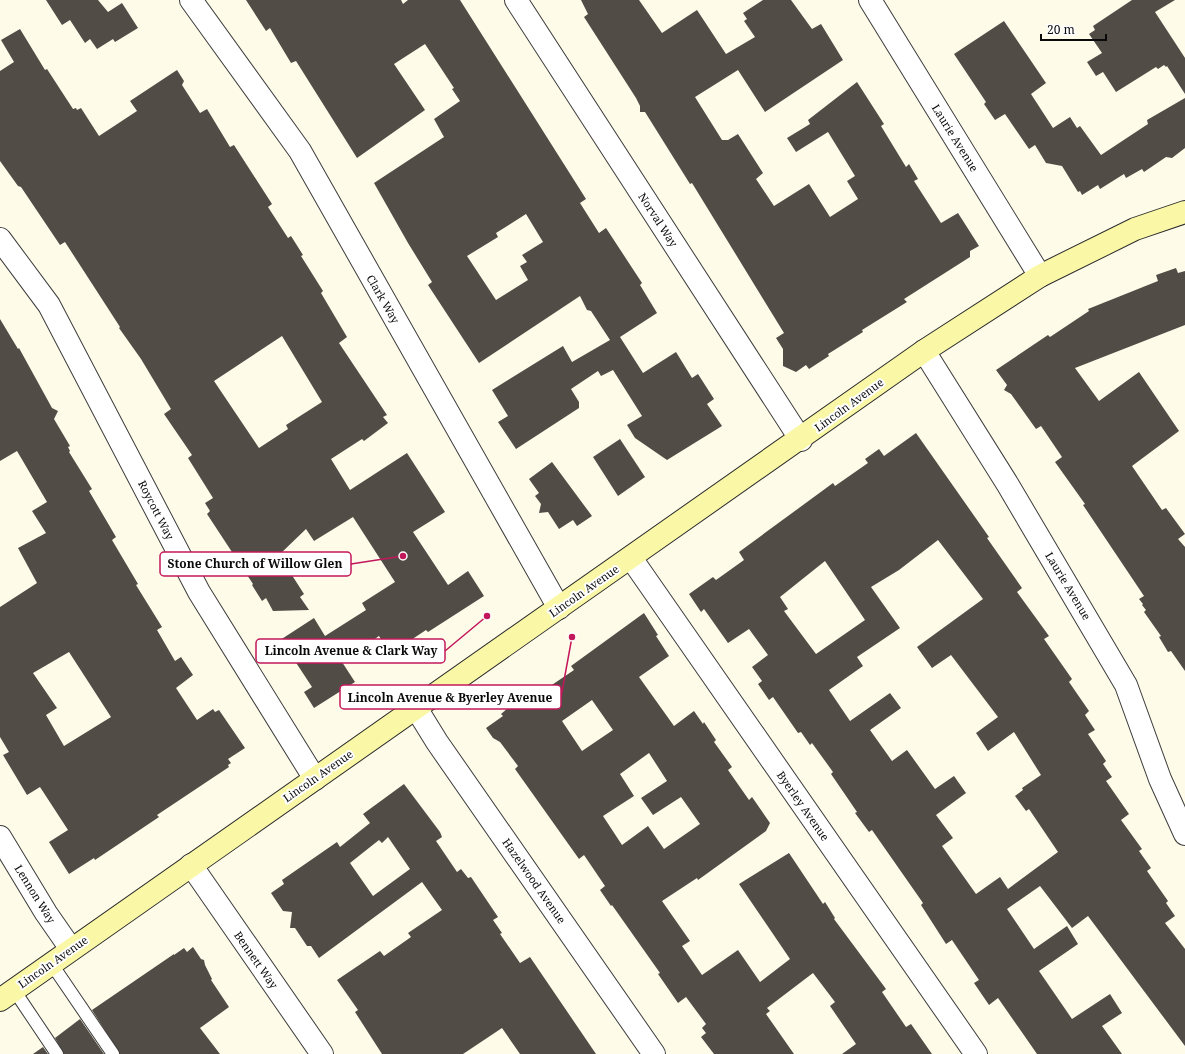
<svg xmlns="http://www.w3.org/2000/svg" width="1185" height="1054" viewBox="0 0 1185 1054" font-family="'Noto Serif',serif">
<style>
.building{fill:#524c47;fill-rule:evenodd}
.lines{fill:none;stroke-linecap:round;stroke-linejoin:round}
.service-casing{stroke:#3d3d3d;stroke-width:14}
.minor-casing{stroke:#3d3d3d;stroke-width:24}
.secondary-casing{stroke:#2c2c2c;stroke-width:24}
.service{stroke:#fff;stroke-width:12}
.minor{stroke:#fff;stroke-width:22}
.secondary{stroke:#faf8a7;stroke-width:22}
.labels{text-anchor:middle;stroke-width:4;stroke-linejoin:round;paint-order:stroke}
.street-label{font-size:11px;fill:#0a0a0a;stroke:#fff}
.leader{fill:none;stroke:#c2185b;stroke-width:1.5}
.callout-dot{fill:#c2185b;stroke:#fff;stroke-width:1.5}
.callout{fill:#fff;stroke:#c2185b;stroke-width:1.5}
.callout-label{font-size:12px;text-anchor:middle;font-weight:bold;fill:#0a0a0a}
</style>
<rect width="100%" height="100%" fill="#fefbe9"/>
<g class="building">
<path d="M46,0H98L108,12L122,3L138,28L115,42L113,39L97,49L90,39L85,43L70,20L62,25Z"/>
<path d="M246,0H401L403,4L408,0H460L586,199L580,203L599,233L606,228L642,283L640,285L657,313L620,337L643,373L676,352L692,378L698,374L714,399L707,404L722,426L667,460L635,438L627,425L642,416L613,370L601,376L598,371L571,389L579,402V408L516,449L498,422L508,416L492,390L563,346L572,362L610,340L591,311L587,310L580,296L479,363L428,285L432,282L408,243L374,183L444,137L434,119L460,101L452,89L454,88L425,44L394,64L425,110L357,158L296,61L291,63L270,28L266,31ZM526,214L543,242L522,255L527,262L520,266L528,280L496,300L467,256L498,237L496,233Z"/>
<path d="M581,0H639L662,33L697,10L726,54L755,37L744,21L747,19L743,13L763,0H791L812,29L821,24L843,60L765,112L738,70L695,97L722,140H728L738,134L763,173L756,179L774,206L809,184L830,217L858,199L847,181L855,176L828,132L796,152L787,138L810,124L808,120L857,82L884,124L881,126L906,167L909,164L918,179L914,181L941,223L958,213L979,246L970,251V257L904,299L907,302L862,330L863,332L828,354L829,356L809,369L806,365L796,372L783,366V349L776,338L784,333L692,183L690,184L645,112H640V106L636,98L584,17L588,14Z"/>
<path d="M1132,0H1175L1155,12L1185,58V94L1167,66L1166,67L1164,65L1158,69L1156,67L1116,92L1103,72L1096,76L1087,62L1102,53L1089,34L1095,30L1093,26Z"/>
<path d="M1004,21L1046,83L1031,94L1053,128L1070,117L1077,128L1080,126L1101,155L1148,124L1147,120L1185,98V148L1172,158L1166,157L1144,172L1142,169L1126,178L1124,174L1100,189L1098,185L1082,195L1080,191L1078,192L1062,166L1046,163L1035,145L1029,149L1005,114L995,120L984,104L986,102L954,54Z"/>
<path d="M20,29L45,70L47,69L73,109L76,108L77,110L81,108L99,136L137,111L130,101L177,70L184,81L182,85L200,113L207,109L230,147L234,145L272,204L268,207L288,238L291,236L303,255L301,256L323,291L321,293L347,337L339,343L387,415L383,417L388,423L364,441L362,439L331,459L350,490L407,453L445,512L413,532L448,585L468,571L484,596L428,632L426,630L390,654L379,636L342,662L355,682L314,708L304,692L312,687L291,655L284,660L274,644L314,618L325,636L366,610L362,603L395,582L353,517L314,541L306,529L279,555L304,594L300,597L309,610L273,611L266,598L262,601L252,585L253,584L207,514L210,511L205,503L213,498L188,458L192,455L164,414L171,409L141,359L119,328L120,327L65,242L60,245L21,187L18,186L0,161V71L14,62L1,40ZM282,336L322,402L286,425L288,429L259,448L214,381Z"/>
<path d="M1176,268L1178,273L1185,271V325L1075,368L1099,401L1139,372L1179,431L1132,466L1162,510L1166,508L1185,534L1178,539L1185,547V671L1171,651L1168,652L1159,637L1161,636L1144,612L1146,610L1142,605L1143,604L1139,599L1144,596L1083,505L1085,504L1055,462L1062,457L1041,426L1036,429L1011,394L1004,390L1007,385L996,370L1048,335L1050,337L1089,311L1088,309L1158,281L1156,275Z"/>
<path d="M0,319L18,349L19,348L52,408L58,411L54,419L70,446L68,447L70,451L69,452L92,489L89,491L116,537L112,540L138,584L136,585L162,627L157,630L175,661L181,657L193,675L176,688L197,720L213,709L215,712L219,710L245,748L228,759L231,763L228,765L229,767L157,815L159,817L95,860L94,858L69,874L49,842L68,830L40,787L27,795L3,755L9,752L0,737V607L37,583L18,548L46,533L32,511L47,502L17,451L0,461ZM69,652L111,717L64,746L46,715L57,708L33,673Z"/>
<path d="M916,433L989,537L987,538L1022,588L1017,592L1049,636L1044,639L1072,679L1069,682L1089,711L1085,715L1095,730L1088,734L1106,761L1103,764L1112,777L1106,781L1129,814L1121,820L1142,849L1139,851L1151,868L1147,871L1168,901L1166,903L1175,916L1165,923L1185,949V1046L1088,916L1072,928L1040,886L1007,909L1034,949L1067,926L1078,944L1039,971L1072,1019L1110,994L1122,1013L1102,1026L1122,1054H1037L998,998L989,1005L974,983L979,980L952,940L946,944L921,905L923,903L872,830L869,832L855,813L857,812L831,774L833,772L812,743L810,745L801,732L798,733L773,697L769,700L758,684L762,681L752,667L768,655L749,629L728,643L704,609L701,612L689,594L713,577L716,580L744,560L739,552L833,483L835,486L868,463L865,459L879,449L884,456ZM938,540L983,599L917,647L932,668L951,655L998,717L976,733L988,751L1014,732L1041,775L1022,788L1023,790L1015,796L1026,811L1029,809L1058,852L1008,889L1000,877L976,894L942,846L953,838L936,815L966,793L954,776L935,789L907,750L892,761L870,730L901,708L890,693L850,721L829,690L863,666L857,657L900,628L871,587L899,570ZM825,561L865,620L816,654L784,611L788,609L780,597Z"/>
<path d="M620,439L645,477L618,496L593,457Z"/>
<path d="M552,462L592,516L577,526L573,520L559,529L548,512L539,513L541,504L535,496L539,493L529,479Z"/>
<path d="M644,613L658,635L656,636L669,656L639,677L674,726L694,711L703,724L704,722L716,740L714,742L732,767L728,770L749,800L752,797L770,823L766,831L698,880L697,878L662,901L690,941L682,946L702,975L738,950L760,982L790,959L739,884L789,853L823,904L825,902L835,918L834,919L886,989L882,992L906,1027L911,1024L932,1054H842L856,1044L830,1006L835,1002L813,973L767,1008L770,1011L766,1014L794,1054H714L701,1037L706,1033L702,1028L706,1024L686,997L678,1003L658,974L660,973L612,905L611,906L600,890L605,886L584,855L579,859L515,769L518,766L500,742L493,738L486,728L503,716L501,714L508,708L533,690L537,695L574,670L571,666ZM592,700L613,730L582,751L562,721ZM649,753L667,781L641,798L653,815L681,797L700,824L664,849L648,826L622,845L603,816L634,796L620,774Z"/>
<path d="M404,784L440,832L442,837L436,841L457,872L461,869L468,878L471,877L498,917L493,920L502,933L500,934L520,963L530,957L596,1054H520L502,1028L463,1054H382L355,1012L358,1010L337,980L380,951L384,956L411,937L408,933L442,910L422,882L319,958L311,946H307L295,928H290L292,912L283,911L271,893L284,884L282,880L337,842L340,847L370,823L363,814ZM388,837L410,869L373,896L350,863L379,840L382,843Z"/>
<path d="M193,947L201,959L204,960L205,965L212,979L211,980L229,1007L200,1028L220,1054H120L92,1010L174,954V955L184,948L187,952Z"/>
<path d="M80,1019L104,1054H64L55,1038Z"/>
<path d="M43,1047L48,1054H33Z"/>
</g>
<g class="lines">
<g class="service-casing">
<g id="service">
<path d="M51,963L113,1054"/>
<path d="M14,990L57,1054"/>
</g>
</g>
<g class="minor-casing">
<g id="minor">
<path d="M191,0L300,151L559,608"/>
<path d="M516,0L801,440"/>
<path d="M870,0L1040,276"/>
<path d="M0,239L49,305L199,592L315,779"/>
<path d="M924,351L1008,485L1126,685L1160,779L1185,834"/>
<path d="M631,558L976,1054"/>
<path d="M416,708L437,742L654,1054"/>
<path d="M0,837L46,913L71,949"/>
<path d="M191,865L322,1054"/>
</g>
</g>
<g class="secondary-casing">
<path id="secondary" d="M0,1000L924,351L1040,276L1135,229L1185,212"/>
</g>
<use href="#service" class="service"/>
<use href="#minor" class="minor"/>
<use href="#secondary" class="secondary"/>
</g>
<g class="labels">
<g class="street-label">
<text transform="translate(955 138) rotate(58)" y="4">Laurie Avenue</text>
<text transform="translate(658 220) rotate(57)" y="4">Norval Way</text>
<text transform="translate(383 299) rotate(60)" y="4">Clark Way</text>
<text transform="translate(849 405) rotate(-36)" y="4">Lincoln Avenue</text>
<text transform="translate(156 510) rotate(63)" y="4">Roycott Way</text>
<text transform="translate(1068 586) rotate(59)" y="4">Laurie Avenue</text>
<text transform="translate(584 591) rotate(-35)" y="4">Lincoln Avenue</text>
<text transform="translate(318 776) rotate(-35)" y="4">Lincoln Avenue</text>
<text transform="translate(803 806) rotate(55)" y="4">Byerley Avenue</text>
<text transform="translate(534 881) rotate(55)" y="4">Hazelwood Avenue</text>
<text transform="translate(35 894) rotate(58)" y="4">Lennon Way</text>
<text transform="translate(256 960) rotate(55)" y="4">Bennett Way</text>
<text transform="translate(53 962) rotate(-35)" y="4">Lincoln Avenue</text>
</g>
</g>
<path class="leader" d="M403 556L351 564M487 616L445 651M572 637L561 697"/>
<g class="callout-dot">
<circle cx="403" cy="556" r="4"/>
<circle cx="487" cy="616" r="4"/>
<circle cx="572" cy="637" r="4"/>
</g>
<g class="callout">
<rect x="160" y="552" width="191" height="24" rx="4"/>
<rect x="256" y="639" width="189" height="24" rx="4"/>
<rect x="340" y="685" width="221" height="24" rx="4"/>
</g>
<g class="callout-label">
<text x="255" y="568">Stone Church of Willow Glen</text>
<text x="351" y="655">Lincoln Avenue &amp; Clark Way</text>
<text x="450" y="702">Lincoln Avenue &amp; Byerley Avenue</text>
</g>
<path d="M1041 34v6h65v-6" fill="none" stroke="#0a0a0a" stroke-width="2"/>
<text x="1047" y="34" font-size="12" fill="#0a0a0a" stroke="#ffffff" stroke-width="3" paint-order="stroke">20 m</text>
</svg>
